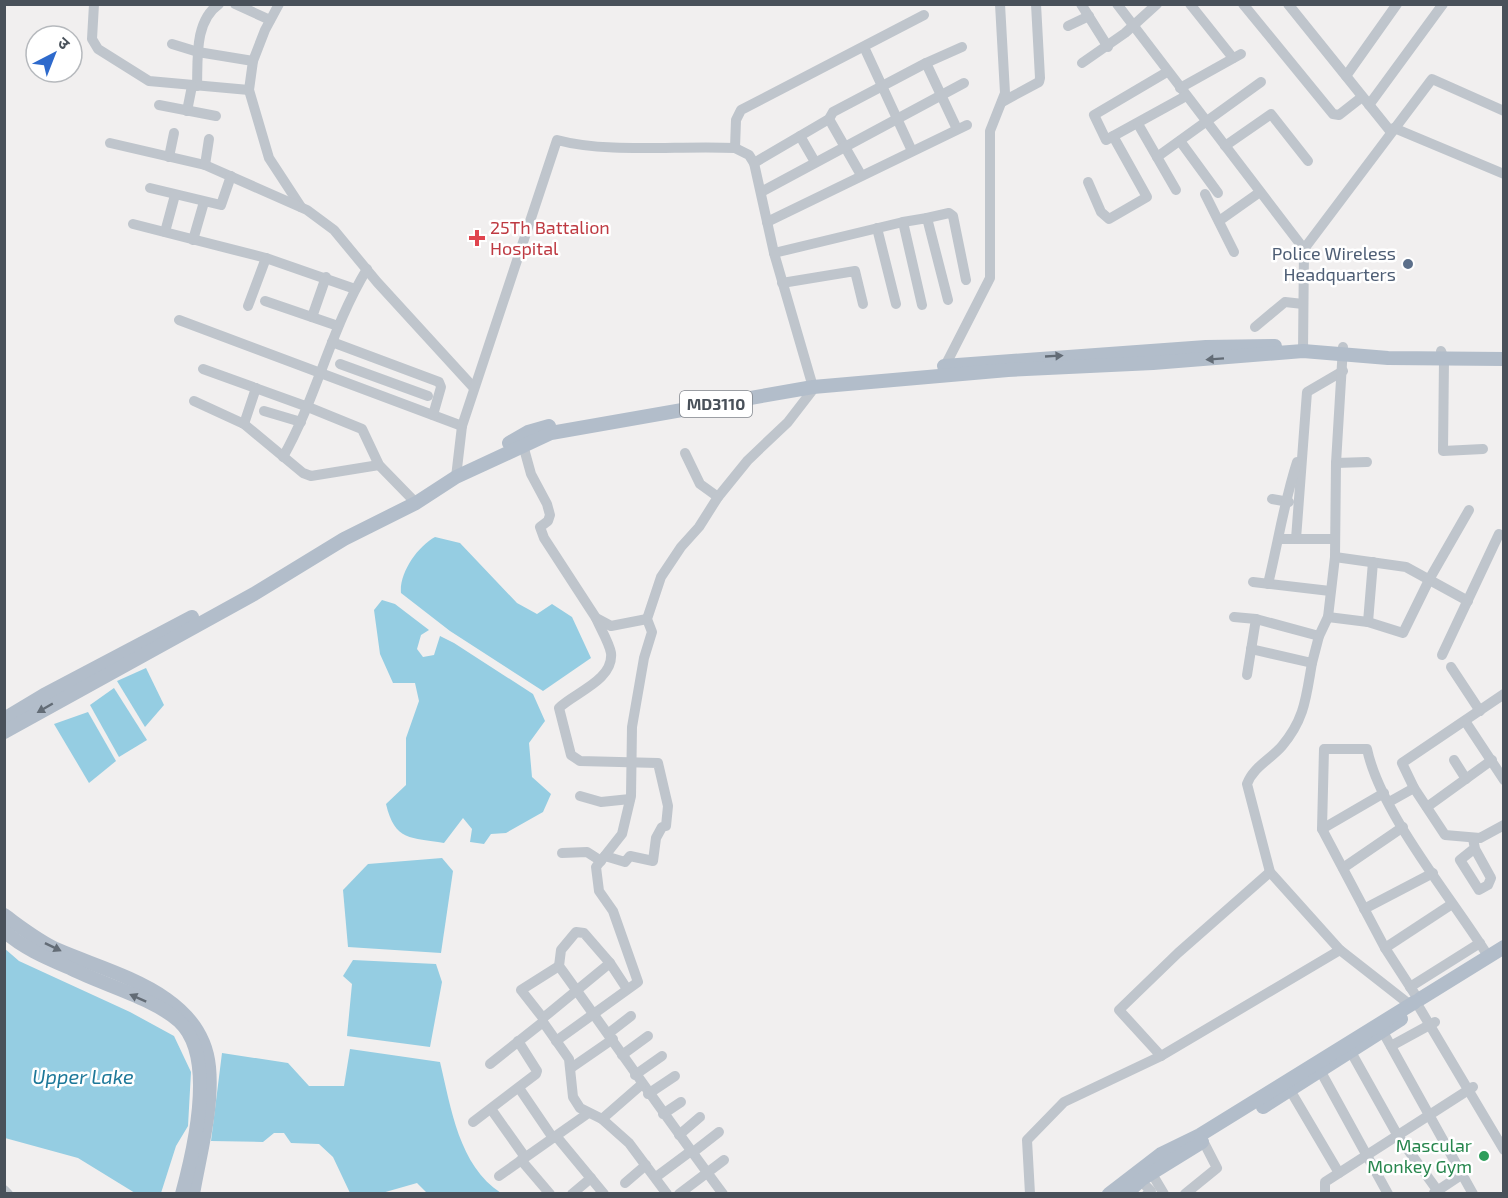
<svg xmlns="http://www.w3.org/2000/svg" width="1508" height="1198" viewBox="0 0 1508 1198" font-family="'Exo 2','Noto Sans Devanagari',sans-serif">
<style>
.water{fill:#95cde2}
.lines{fill:none;stroke-linecap:round;stroke-linejoin:round}
.minor{stroke:#bfc5cc;stroke-width:10}
.major{stroke:#b2bdca;stroke-width:14}
.oneway{fill:#636c76}
.health-dot{fill:#e0444e;stroke:#fff;stroke-width:2}
.service-dot{fill:#5c6f8a;stroke:#fff;stroke-width:2}
.leisure-dot{fill:#2e9e5b;stroke:#fff;stroke-width:2}
.labels{text-anchor:middle;stroke-width:5;stroke-linejoin:round;paint-order:stroke}
.shield{fill:#fff;stroke:#80858c;stroke-width:1.5}
.shield-label{font-size:16px;font-weight:bold;fill:#49515a}
.health-label{font-size:18px;fill:#be3a42;stroke:#fff;text-anchor:start}
.service-label{font-size:18px;fill:#4e5e75;stroke:#fff;text-anchor:end}
.leisure-label{font-size:18px;fill:#27864d;stroke:#fff;text-anchor:end}
.water-label{font-size:20px;font-style:italic;fill:#1d7899;stroke:#fff}
</style>
<rect width="100%" height="100%" fill="#f1efef"/>
<g class="water">
<path d="M435,537L460,543L517,603L537,614L552,604L572,617L591,658L543,691L450,631L401,593C399,573 418,546 435,537Z"/>
<path d="M382,600L395,604L429,630L421,635L417,649L423,657L434,655L440,636L454,643L533,694L545,721L529,743L532,777L551,794L543,812L506,833L491,834L484,844L470,842L472,829L463,818L444,843C411,837 395,842 386,804L406,785V738L419,701L415,683H393L380,654L374,610Z"/>
<path d="M146,668L164,705L145,727L117,681Z"/>
<path d="M114,688L147,740L119,757L90,705Z"/>
<path d="M88,712L116,761L89,783L54,724Z"/>
<path d="M442,858L453,871L441,953L348,947L343,890L368,864Z"/>
<path d="M4,948L19,961L130,1012L174,1036L191,1072L188,1126L176,1146L161,1193H135L78,1158L5,1138Z"/>
<path d="M353,960L436,964L442,982L430,1047L347,1036L352,984L343,976Z"/>
<path d="M350,1049L440,1062C451,1108 459,1166 501,1193H427L417,1183L382,1193H350L333,1157L319,1144L291,1143L284,1133H274L263,1142L211,1141L222,1053L288,1063L309,1086H344Z"/>
</g>
<g class="lines">
<g class="minor">
<path d="M94,4L92,39L98,49L149,81L249,90"/>
<path d="M235,4L270,20"/>
<path d="M279,4L265,30L253,61L249,90L269,158L301,207"/>
<path d="M1081,4L1108,47"/>
<path d="M1117,4L1304,249"/>
<path d="M1190,4L1233,58"/>
<path d="M1243,4L1333,114L1339,115L1362,97"/>
<path d="M1288,4L1391,132"/>
<path d="M1068,26L1089,16"/>
<path d="M172,44L198,52L253,61"/>
<path d="M864,47L912,151"/>
<path d="M926,63L957,129"/>
<path d="M1082,63L1125,33L1157,4"/>
<path d="M1167,72L1094,115L1106,140L1186,96"/>
<path d="M1346,76L1397,4"/>
<path d="M197,86C198,60 194,21 219,4"/>
<path d="M1180,88L1241,54"/>
<path d="M1002,102L1039,82L1040,78L1036,4"/>
<path d="M159,105L216,116"/>
<path d="M1369,105L1443,4"/>
<path d="M187,111L192,86"/>
<path d="M829,119L861,175"/>
<path d="M1138,124L1176,190"/>
<path d="M1394,128L1504,174"/>
<path d="M800,136L815,162"/>
<path d="M1180,141L1218,193"/>
<path d="M110,143L205,165L307,210L334,230L377,282L474,388"/>
<path d="M1225,146L1271,114L1308,161"/>
<path d="M735,148L736,120L741,110L924,15"/>
<path d="M169,157L174,133"/>
<path d="M1157,157L1261,82"/>
<path d="M754,163L829,119L833,112L926,63L962,47"/>
<path d="M205,165L209,139"/>
<path d="M1088,182L1101,212L1109,219L1147,197L1113,136"/>
<path d="M150,188L221,205L231,176"/>
<path d="M761,192L964,83"/>
<path d="M1205,194L1234,252"/>
<path d="M927,218L949,213L953,216L966,280"/>
<path d="M1219,221L1260,192"/>
<path d="M767,222L967,125"/>
<path d="M903,222L927,218L948,300"/>
<path d="M133,224L266,258"/>
<path d="M877,228L896,304"/>
<path d="M165,232L175,195"/>
<path d="M193,240L204,202"/>
<path d="M774,253L903,222L922,305"/>
<path d="M782,283L855,271L863,304"/>
<path d="M265,301L338,326"/>
<path d="M248,306L266,258L355,289"/>
<path d="M312,317L326,277"/>
<path d="M179,320L462,426"/>
<path d="M1255,327L1285,302L1303,304"/>
<path d="M332,342L439,382L441,387L433,415"/>
<path d="M1303,351L1304,249L1432,79L1504,111"/>
<path d="M1441,351L1444,359L1443,451L1483,449"/>
<path d="M340,364L428,396"/>
<path d="M945,366L990,278V131L1005,93L1000,4"/>
<path d="M203,369L308,407L362,429L379,465L416,503"/>
<path d="M194,401L244,424L303,473L311,476L379,465"/>
<path d="M264,411L301,422"/>
<path d="M244,424L256,388"/>
<path d="M523,445L531,474L547,504L550,515L548,521L540,527L544,538L596,618L611,626L647,619"/>
<path d="M685,453L700,484L718,497"/>
<path d="M283,457C317,397 331,328 367,269"/>
<path d="M1336,463L1367,462"/>
<path d="M456,477L462,426L557,140C609,154 680,145 735,148L749,155L754,163L774,253L813,387"/>
<path d="M1272,499L1289,502"/>
<path d="M1279,539H1333"/>
<path d="M1296,539L1307,392L1343,371"/>
<path d="M1335,557L1406,567L1468,601"/>
<path d="M1253,582L1330,591"/>
<path d="M1268,584C1278,543 1284,502 1297,462"/>
<path d="M1234,617L1256,619L1319,636"/>
<path d="M1328,617L1368,622L1403,633L1430,578L1469,510"/>
<path d="M596,618C600,628 609,642 611,653C614,680 574,693 559,708L571,755L580,761L658,763L668,806L666,826L662,827L656,838L653,861L630,856L625,862L605,856"/>
<path d="M1368,622L1373,562"/>
<path d="M1251,649L1312,663L1319,636L1328,617L1335,557L1336,463L1343,347"/>
<path d="M1442,655L1499,534"/>
<path d="M1312,663C1306,697 1305,719 1282,746C1271,759 1253,767 1247,784L1270,872L1340,950L1409,1004"/>
<path d="M1451,667L1480,711"/>
<path d="M1247,675L1256,619"/>
<path d="M1504,694L1402,763L1414,788L1445,835L1480,838L1504,825"/>
<path d="M1465,721L1504,780"/>
<path d="M1454,760L1466,779"/>
<path d="M580,796L601,802L630,799"/>
<path d="M1389,802L1414,788"/>
<path d="M1427,807L1492,760"/>
<path d="M1322,829L1384,793"/>
<path d="M1473,838L1475,849L1491,878L1488,885L1479,890L1460,860L1475,848"/>
<path d="M562,853L587,852L601,861"/>
<path d="M1343,868L1403,827"/>
<path d="M1364,909L1433,873"/>
<path d="M1385,948L1452,904"/>
<path d="M559,966L521,990L543,1018V1022L569,1059L573,1097L580,1108L602,1119L629,1143L667,1194"/>
<path d="M1410,987L1480,943"/>
<path d="M627,989L610,963L584,933L576,932L561,950L559,966C614,1042 667,1119 723,1194"/>
<path d="M1418,999L1385,948L1322,829L1324,749H1367C1381,814 1452,898 1488,956"/>
<path d="M1419,1007L1504,1150"/>
<path d="M543,1018L610,963"/>
<path d="M1383,1032L1473,1194"/>
<path d="M609,1033L631,1016"/>
<path d="M556,1041L638,982L613,911L599,891L596,867L622,834L631,796L632,727L644,658L652,632L647,619L661,577L681,547L699,527L718,497L748,460L788,422L815,387"/>
<path d="M1391,1046L1435,1022"/>
<path d="M1351,1052L1398,1136L1440,1194"/>
<path d="M622,1055L648,1036"/>
<path d="M1161,1056L1119,1010L1178,953L1270,872"/>
<path d="M490,1064L543,1022"/>
<path d="M571,1068L613,1039"/>
<path d="M1321,1072L1388,1194"/>
<path d="M635,1075L662,1056"/>
<path d="M519,1088L553,1138"/>
<path d="M1290,1090L1339,1173"/>
<path d="M648,1094L675,1076"/>
<path d="M491,1109L525,1157"/>
<path d="M663,1114L681,1102"/>
<path d="M602,1119L641,1085"/>
<path d="M473,1122L536,1074L537,1071L518,1041"/>
<path d="M679,1135L700,1117"/>
<path d="M556,1136L604,1194"/>
<path d="M692,1153L719,1132"/>
<path d="M521,1160L550,1194"/>
<path d="M1148,1167L1164,1194"/>
<path d="M499,1176L587,1114"/>
<path d="M656,1177L691,1151"/>
<path d="M1137,1177L1151,1191L1147,1194"/>
<path d="M625,1183L646,1165"/>
<path d="M4,1190L8,1194"/>
<path d="M1434,1193L1461,1175"/>
<path d="M572,1194L591,1178"/>
<path d="M679,1194L724,1160"/>
<path d="M1030,1194L1027,1140L1064,1102L1161,1056L1340,950"/>
<path d="M1185,1194L1217,1168L1200,1135"/>
<path d="M1325,1194V1182L1473,1087"/>
</g>
<g class="major">
<path d="M944,366L1206,347L1275,346"/>
<path d="M509,443L528,432L549,426"/>
<path d="M4,719L44,695L192,617"/>
<path d="M4,732L254,594L344,539L416,503L456,477L551,433L813,387L1008,370L1153,363L1303,351L1388,358L1504,359"/>
<path d="M4,915C22,928 38,941 58,950C113,974 202,993 209,1067C213,1108 200,1153 193,1194"/>
<path d="M4,931C24,949 49,959 72,969C104,985 153,998 179,1021C217,1056 194,1150 182,1194"/>
<path d="M1420,999L1504,947"/>
<path d="M1263,1107L1401,1019"/>
<path d="M1109,1194L1161,1154L1200,1135L1415,1002"/>
<path d="M1126,1194L1142,1179L1202,1142"/>
</g>
</g>
<defs><path id="oneway-solid" d="M-6-.8H1V-3.2L6.5 0L1 3.2V.8H-6Z" transform="scale(1.5)"/></defs>
<g class="oneway">
<use href="#oneway-solid" transform="translate(1054 356) rotate(-3)"/>
<use href="#oneway-solid" transform="translate(1215 359) rotate(176)"/>
<use href="#oneway-solid" transform="translate(45 708) rotate(150)"/>
<use href="#oneway-solid" transform="translate(53 947) rotate(26)"/>
<use href="#oneway-solid" transform="translate(138 998) rotate(-156)"/>
</g>
<path class="health-dot" d="M474 229h6v6h6v6h-6v6h-6v-6h-6v-6h6z"/>
<circle class="service-dot" cx="1408" cy="264" r="6"/>
<circle class="leisure-dot" cx="1484" cy="1156" r="6"/>
<g class="labels">
<rect class="shield" x="680" y="391" width="72" height="26" rx="4.5"/>
<g class="shield-label">
<text x="716" y="410">MD3110</text>
</g>
<g class="health-label">
<text x="490" y="234">25Th Battalion<tspan x="490" dy="21">Hospital</tspan></text>
</g>
<g class="service-label">
<text x="1396" y="260">Police Wireless<tspan x="1396" dy="21">Headquarters</tspan></text>
</g>
<g class="leisure-label">
<text x="1472" y="1152">Mascular<tspan x="1472" dy="21">Monkey Gym</tspan></text>
</g>
<g class="water-label">
<text x="83" y="1084">Upper Lake</text>
</g>
</g>
<rect width="1508" height="1198" fill="none" stroke="#49515a" stroke-width="12"/>
<g transform="translate(54 54) rotate(42)"><circle r="28" fill="#ffffff" stroke="#b6b9bd" stroke-width="1.5"/>
<path d="M0-4.5L10 22L0 15L-10 22Z" fill="#2e6acc"/>
<text y="-9" font-size="16" font-weight="bold" text-anchor="middle" fill="#49515a">उ</text>
</g>
</svg>
